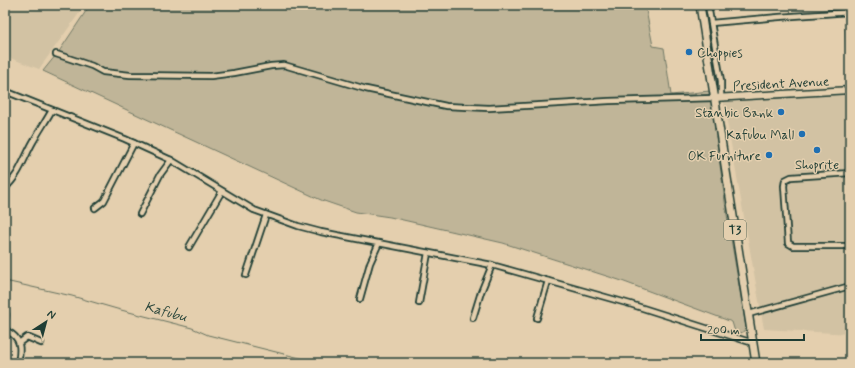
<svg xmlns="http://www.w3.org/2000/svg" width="855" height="368" viewBox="0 0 855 368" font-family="Mynerve,sans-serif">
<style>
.built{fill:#d2c2a3}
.green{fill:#c0b598;stroke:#707966}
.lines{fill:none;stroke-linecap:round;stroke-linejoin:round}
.stream{stroke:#63705e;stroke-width:1}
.minor-casing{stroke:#1f3d34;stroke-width:8}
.major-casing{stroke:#1f3d34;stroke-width:9}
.highway-casing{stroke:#1f3d34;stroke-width:10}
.minor{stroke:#e4cfae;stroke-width:4.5}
.major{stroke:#e4cfae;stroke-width:6}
.highway{stroke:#e4cfae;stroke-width:7}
.poi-dot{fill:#1f6fb2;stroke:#e4cfae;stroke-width:1.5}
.labels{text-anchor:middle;stroke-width:3;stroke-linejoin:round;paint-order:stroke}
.shield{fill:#e4cfae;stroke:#5a6959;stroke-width:1}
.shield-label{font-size:12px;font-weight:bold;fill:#1f3d34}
.poi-label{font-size:13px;fill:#1f3d34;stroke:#e4cfae;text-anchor:end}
.street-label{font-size:13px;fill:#1f3d34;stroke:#e4cfae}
.water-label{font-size:14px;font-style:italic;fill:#2a463b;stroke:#e4cfae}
</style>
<rect width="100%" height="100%" fill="#e4cfae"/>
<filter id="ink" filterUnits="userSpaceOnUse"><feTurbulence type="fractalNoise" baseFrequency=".025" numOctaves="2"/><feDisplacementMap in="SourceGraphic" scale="8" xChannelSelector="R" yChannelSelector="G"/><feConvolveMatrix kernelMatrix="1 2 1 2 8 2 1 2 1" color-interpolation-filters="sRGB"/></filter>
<g filter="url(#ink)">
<g class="built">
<path d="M5,5H85L39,69L5,56Z"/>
<path d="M850,92V334L764,329L723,99Z"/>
</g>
<path class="green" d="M90,5H645L653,46L664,48L671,95L710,91L726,209L746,327L745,331L736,335L732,322L619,280L503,243L390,217L356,212L321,200L43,71L60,50Z"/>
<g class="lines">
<path class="stream" d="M5,281L72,296L117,309L192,328L208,335L320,363"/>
<g class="minor-casing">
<g id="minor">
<path d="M708,5L721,81V97"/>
<path d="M848,13L850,48"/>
<path d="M711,23L779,17L850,12"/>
<path d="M56,54L92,66L103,72L130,75L211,76L234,73L271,66L284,65L366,89L446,106L489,108L609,101L714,98"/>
<path d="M5,91L125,139L171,160L254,210L298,226L321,232L492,265L630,304L753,343"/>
<path d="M850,173L791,177L785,180L784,186L788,243L793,246H850"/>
<path d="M5,188C19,176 24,158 33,142C39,131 46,121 52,110"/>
<path d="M95,208L104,201L134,143"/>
<path d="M140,214L160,175L171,160"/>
<path d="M189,247L222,191"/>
<path d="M246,275L266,215"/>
<path d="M360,299L370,263L379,243"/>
<path d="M419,303L428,253"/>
<path d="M749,314L850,286"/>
<path d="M473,318L481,292L492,265"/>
<path d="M537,318L548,281"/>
<path d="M5,320L6,315"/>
<path d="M5,328C7,332 9,332 12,334C22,341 20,353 18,363"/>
<path d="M19,343L27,337L41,343"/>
</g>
</g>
<g class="major-casing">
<path id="major" d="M714,98L850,90"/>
</g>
<g class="highway-casing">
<path id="highway" d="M700,5L756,363"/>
</g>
<use href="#minor" class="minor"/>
<use href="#major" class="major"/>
<use href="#highway" class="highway"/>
</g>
</g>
<g class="poi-dot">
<circle cx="689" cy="52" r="4"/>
<circle cx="781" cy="112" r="4"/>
<circle cx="802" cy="134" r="4"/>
<circle cx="817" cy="150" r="4"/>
<circle cx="769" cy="155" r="4"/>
</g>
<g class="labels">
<rect class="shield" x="724" y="220" width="22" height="20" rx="3"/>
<g class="shield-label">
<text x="735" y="234">T3</text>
</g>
<g class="poi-label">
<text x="697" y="57" text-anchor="start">Choppies</text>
<text x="773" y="117">Stanbic Bank</text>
<text x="794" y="139">Kafubu Mall</text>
<text x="761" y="160">OK Furniture</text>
<text x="817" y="169" text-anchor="middle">Shoprite</text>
</g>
<g class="street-label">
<text transform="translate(781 83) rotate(-3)" y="5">President Avenue</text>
</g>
<g class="water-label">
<text transform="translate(166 311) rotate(15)" y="5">Kafubu</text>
</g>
</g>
<rect width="855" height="368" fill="none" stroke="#e4cfae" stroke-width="20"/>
<rect x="10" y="10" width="835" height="348" fill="none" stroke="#1f3d34" stroke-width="1.5" filter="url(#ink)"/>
<g transform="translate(46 322) rotate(36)" stroke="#e4cfae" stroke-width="3" paint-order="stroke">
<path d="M0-3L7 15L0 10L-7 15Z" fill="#1f3d34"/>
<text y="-6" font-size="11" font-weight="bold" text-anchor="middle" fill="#1f3d34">N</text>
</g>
<path d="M701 334v6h103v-6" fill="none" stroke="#1f3d34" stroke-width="2"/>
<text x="707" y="334" font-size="12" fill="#1f3d34" stroke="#e4cfae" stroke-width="3" paint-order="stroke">200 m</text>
</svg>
